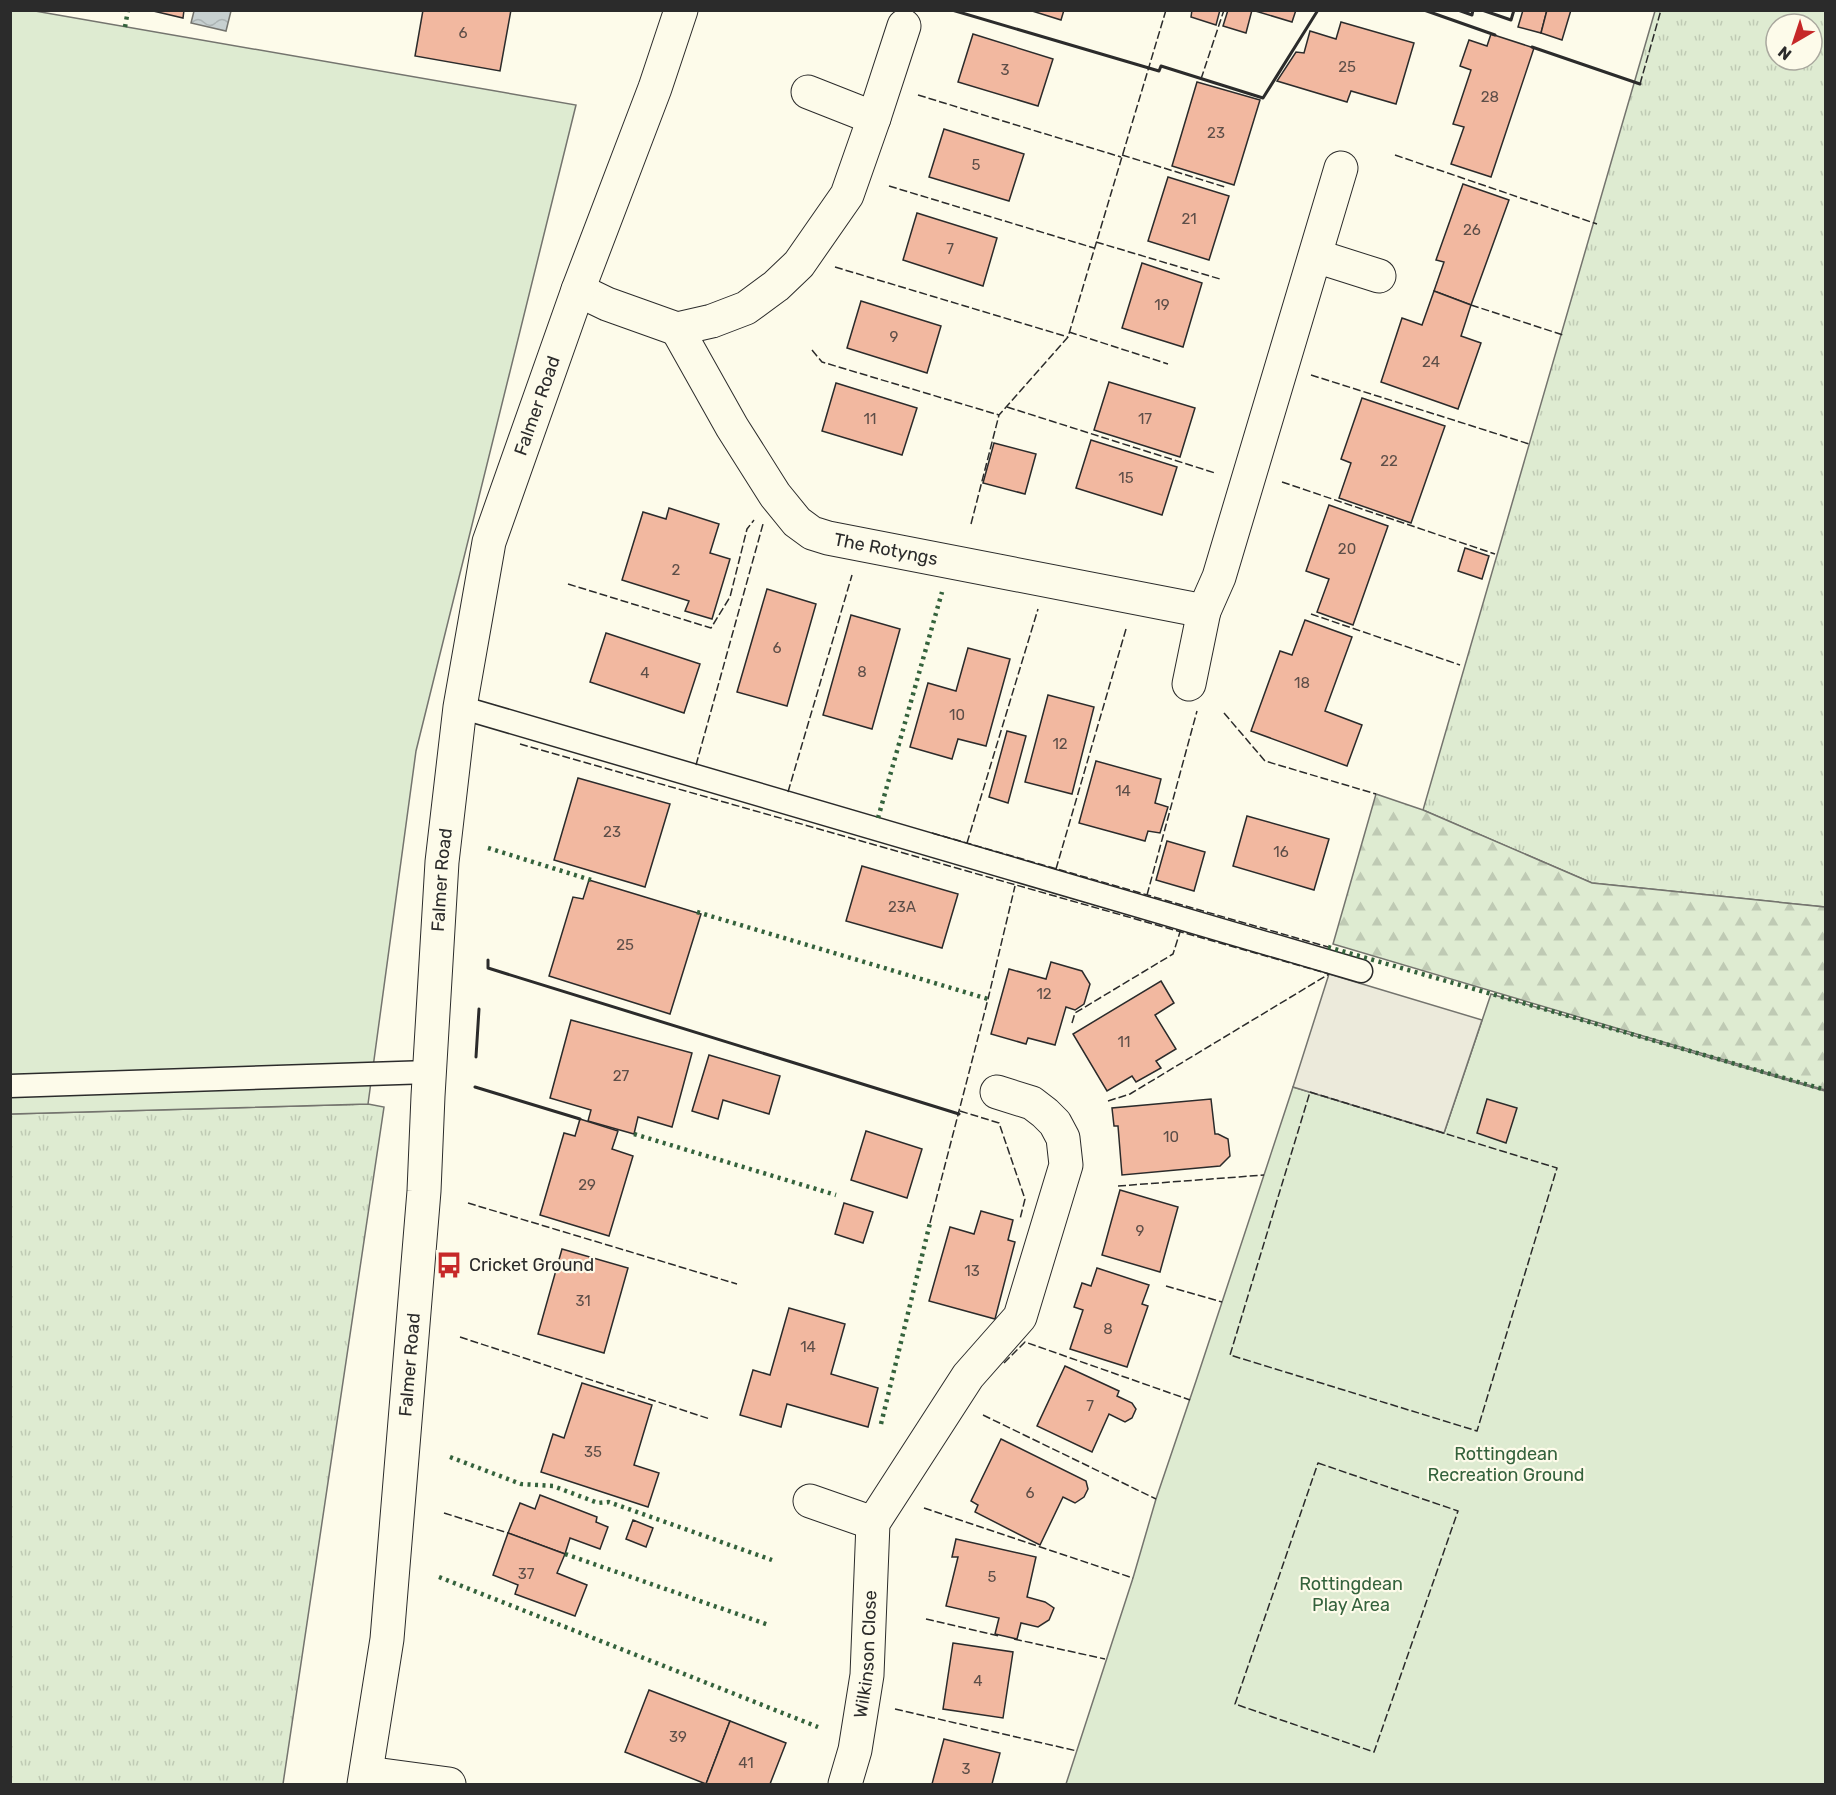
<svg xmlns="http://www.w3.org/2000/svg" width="1836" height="1795" viewBox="0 0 1836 1795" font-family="Rubik,sans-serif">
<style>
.grass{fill:url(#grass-tufts);stroke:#74746e;stroke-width:1.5;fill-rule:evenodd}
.forest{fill:url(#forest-firs);stroke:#74746e;stroke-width:1.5}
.park{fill:#deebd1;stroke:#74746e;stroke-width:1.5}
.parking{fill:#eceadb;stroke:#74746e;stroke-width:1.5}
.water{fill:url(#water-waves);stroke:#74746e;stroke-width:1.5}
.building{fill:#f2b8a0;stroke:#2b2b2b;stroke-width:1.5}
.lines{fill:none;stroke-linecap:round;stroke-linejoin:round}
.service-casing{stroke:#2b2b2b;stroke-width:25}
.minor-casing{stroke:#2b2b2b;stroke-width:35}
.secondary-casing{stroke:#2b2b2b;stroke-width:35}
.service{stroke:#fdfbea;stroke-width:22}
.minor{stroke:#fdfbea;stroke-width:33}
.secondary{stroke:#fdfbea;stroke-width:33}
.hedge{stroke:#34623c;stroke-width:4.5;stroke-dasharray:3 4.5;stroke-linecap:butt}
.fence{stroke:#2b2b2b;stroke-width:1.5;stroke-dasharray:8 3;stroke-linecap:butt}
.wall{stroke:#2b2b2b;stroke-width:3}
.labels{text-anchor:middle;stroke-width:4.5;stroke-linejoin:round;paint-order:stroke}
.number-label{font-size:15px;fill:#5d4e48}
.street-label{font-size:18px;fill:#2b2b2b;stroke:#fdfbea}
.poi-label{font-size:18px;fill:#2b2b2b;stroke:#fdfbea;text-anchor:start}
.park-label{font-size:18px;fill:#34623c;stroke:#fdfbea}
</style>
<defs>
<pattern id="grass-tufts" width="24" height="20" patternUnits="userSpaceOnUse" patternTransform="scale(1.5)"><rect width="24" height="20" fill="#deebd1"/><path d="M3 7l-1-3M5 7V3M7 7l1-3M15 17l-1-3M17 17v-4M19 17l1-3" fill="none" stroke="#bfcab4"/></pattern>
<pattern id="forest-firs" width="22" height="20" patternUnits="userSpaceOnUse" patternTransform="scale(1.5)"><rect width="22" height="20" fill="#deebd1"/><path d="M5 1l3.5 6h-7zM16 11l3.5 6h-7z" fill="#bfcab4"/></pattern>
<pattern id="water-waves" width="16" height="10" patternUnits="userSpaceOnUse" patternTransform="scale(1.5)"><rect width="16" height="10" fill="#c7d0d0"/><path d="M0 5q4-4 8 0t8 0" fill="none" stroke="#abb3b3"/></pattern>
</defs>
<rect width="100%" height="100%" fill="#fdfbea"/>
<g class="grass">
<path d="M1655,11H1825V907L1592,883L1423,810ZM1776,24H1812V60H1776Z"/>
<path d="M368,1104L384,1107L283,1784H11L10,1114Z"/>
</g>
<path class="forest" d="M1376,794L1423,810L1592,883L1825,907V1090L1333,944Z"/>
<g class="park">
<path d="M10,11H35L576,105L416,751L368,1104L11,1114Z"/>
<path d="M1491,994L1825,1091V1784H1066L1133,1578L1156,1499L1196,1381L1293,1087L1444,1133Z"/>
</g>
<path class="parking" d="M1329,974L1482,1020L1444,1133L1293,1087Z"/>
<path class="water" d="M194,11H231L226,31L191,23Z"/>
<g class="building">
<path d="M149,10H184L183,18Z"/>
<path d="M423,10H511L500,71L415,56Z"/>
<path d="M1029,10H1064L1061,20Z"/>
<path d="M1192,10H1220L1216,25L1191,17Z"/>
<path d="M1228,10H1252L1246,33L1223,26Z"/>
<path d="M1252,10H1296L1292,22Z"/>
<path d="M1523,10H1547L1541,33L1518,27Z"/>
<path d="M1547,10H1571L1562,40L1541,33Z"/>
<path d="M1341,22L1414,43L1396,104L1351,91L1347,102L1277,81L1296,52L1304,53L1310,31L1336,39Z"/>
<path d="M973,34L1053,59L1038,106L958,82Z"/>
<path d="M1491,34L1534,48L1491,177L1451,164L1464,127L1453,124L1471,70L1460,66L1469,40L1487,46Z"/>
<path d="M1197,82L1260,100L1234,185L1172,166Z"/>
<path d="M944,129L1024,154L1009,201L929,177Z"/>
<path d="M1168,177L1229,196L1209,260L1148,241Z"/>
<path d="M1463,184L1509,200L1471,305L1434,291L1444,262L1436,260Z"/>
<path d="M917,213L997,238L983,286L903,260Z"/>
<path d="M1142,263L1202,283L1183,347L1122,328Z"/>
<path d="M1434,291L1471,305L1461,336L1481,343L1458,409L1381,382L1402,318L1422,325Z"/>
<path d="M861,301L941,326L927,373L847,348Z"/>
<path d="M1109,382L1195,408L1180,457L1094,430Z"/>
<path d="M836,383L917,408L902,455L822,431Z"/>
<path d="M1362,398L1445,426L1411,523L1339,498L1351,463L1341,459Z"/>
<path d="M1091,440L1177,467L1162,515L1076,488Z"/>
<path d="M994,443L1036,454L1025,494L983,483Z"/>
<path d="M1329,505L1388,526L1353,625L1317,612L1329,579L1306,571Z"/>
<path d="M669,508L719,524L710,553L730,559L712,619L685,611L689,601L622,580L643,512L666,519Z"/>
<path d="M1465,548L1489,556L1482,579L1458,571Z"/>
<path d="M767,589L816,604L787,706L737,692Z"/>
<path d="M851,615L900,629L872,729L823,715Z"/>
<path d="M1305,620L1352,637L1325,711L1362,725L1347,766L1251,731L1280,651L1292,655Z"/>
<path d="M606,633L700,664L684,713L590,682Z"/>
<path d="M968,648L1010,659L986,746L958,739L952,759L910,747L928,683L956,691Z"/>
<path d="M1048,695L1094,707L1072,794L1025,782Z"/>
<path d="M1007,731L1026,736L1008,803L989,797Z"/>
<path d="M1096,761L1161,779L1155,803L1168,807L1160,833L1148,831L1145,841L1079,823Z"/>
<path d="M578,778L670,804L645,887L554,860Z"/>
<path d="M1247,816L1329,839L1314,890L1233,866Z"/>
<path d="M1167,841L1205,852L1194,891L1156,880Z"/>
<path d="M862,866L958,894L942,948L846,921Z"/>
<path d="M589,880L701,914L670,1014L549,976L573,897L583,899Z"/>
<path d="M1051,962L1082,971L1090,984L1084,1004L1075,1010L1066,1007L1055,1045L1028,1038L1026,1044L991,1034L1009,969L1046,979Z"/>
<path d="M1161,981L1174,1003L1155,1015L1176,1049L1156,1061L1161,1068L1136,1082L1132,1076L1107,1091L1073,1034Z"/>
<path d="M571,1020L692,1053L672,1127L638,1117L634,1134L588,1121L591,1110L550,1098Z"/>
<path d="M709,1055L780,1076L769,1114L723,1100L718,1119L692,1111Z"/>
<path d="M1211,1099L1215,1134H1218L1228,1139L1230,1156L1220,1166L1122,1175L1118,1126H1114L1112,1108Z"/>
<path d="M1487,1099L1517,1108L1506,1143L1477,1133Z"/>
<path d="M580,1119L618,1131L612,1149L633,1156L609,1236L540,1215L564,1133L575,1136Z"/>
<path d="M866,1131L922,1149L907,1198L851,1180Z"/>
<path d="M1120,1190L1178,1207L1160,1272L1102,1255Z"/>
<path d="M844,1203L873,1212L863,1243L835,1234Z"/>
<path d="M981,1211L1013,1220L1008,1240L1015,1242L995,1319L929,1301L950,1227L974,1234Z"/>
<path d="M562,1249L628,1268L604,1353L538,1334Z"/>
<path d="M1097,1268L1149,1285L1142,1304L1148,1306L1127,1367L1070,1349L1083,1310L1074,1307L1082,1283L1091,1286Z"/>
<path d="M789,1308L845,1324L831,1374L878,1388L868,1427L787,1404L781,1427L740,1415L753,1370L770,1375Z"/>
<path d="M1065,1366L1119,1391L1117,1396L1132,1403L1136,1409L1132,1418L1125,1422L1109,1414L1092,1452L1037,1426Z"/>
<path d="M582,1383L652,1405L634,1465L659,1473L648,1507L541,1472L553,1434L564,1438Z"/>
<path d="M1001,1439L1086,1481L1088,1489L1084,1497L1075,1503L1063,1497L1040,1545L975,1512L978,1505L971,1501Z"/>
<path d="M540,1495L597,1517L596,1522L608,1527L600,1549L570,1538L565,1554L508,1533L520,1503L535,1509Z"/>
<path d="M633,1520L653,1528L646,1547L626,1539Z"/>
<path d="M508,1533L565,1554L557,1573L587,1585L575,1616L515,1594L518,1585L493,1575Z"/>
<path d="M956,1539L1036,1557L1027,1597L1045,1602L1054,1608L1049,1620L1038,1627L1021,1623L1017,1639L995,1634L999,1618L946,1606L958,1557H952Z"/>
<path d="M953,1643L1013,1652L1003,1718L943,1709Z"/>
<path d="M649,1690L730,1721L706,1784L625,1752Z"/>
<path d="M730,1721L786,1743L770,1784H706Z"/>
<path d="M944,1739L1000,1753L992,1784H932Z"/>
</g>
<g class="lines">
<g class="service-casing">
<g id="service">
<path d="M460,707L1361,971"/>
<path d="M10,1086L429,1072"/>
</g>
</g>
<g class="minor-casing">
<g id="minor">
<path d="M808,92L874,118"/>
<path d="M1316,256L1379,276"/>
<path d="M578,290L607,304L677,329L712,321L746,308L776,286L799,264L847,195L874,118L904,26"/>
<path id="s1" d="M677,329L732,427L775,495L797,522L812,533L828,538L1204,611L1219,577L1341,168"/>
<path d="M1189,684L1204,611"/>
<path d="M810,1501L873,1523"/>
<path d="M367,1773L449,1784"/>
<path id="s2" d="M845,1784L855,1750L867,1675L873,1523L968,1376L1020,1317L1066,1165L1063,1138L1055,1123L1045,1113L1032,1103L997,1092"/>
</g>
</g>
<g class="secondary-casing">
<g id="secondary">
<path id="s3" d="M364,1784L387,1639L424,1191L428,1096L442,862L460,707L489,542L578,290L655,88L681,10"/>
</g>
</g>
<use href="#service" class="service"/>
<use href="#minor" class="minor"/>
<use href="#secondary" class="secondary"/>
<g class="hedge">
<path d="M125,27L128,10"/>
<path d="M878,818L942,592"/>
<path d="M488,848L591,880"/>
<path d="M697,912L988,999"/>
<path d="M1328,947L1826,1090"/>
<path d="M634,1134L836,1195"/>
<path d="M881,1424L930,1223"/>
<path d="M450,1457L521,1484L553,1486L598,1503L609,1502L772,1560"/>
<path d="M565,1554L769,1625"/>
<path d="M439,1577L818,1727"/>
</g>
<g class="fence">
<path d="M1201,79L1224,10"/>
<path d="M1640,84L1661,10"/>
<path d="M918,95L1121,157"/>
<path d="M1122,155L1225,187"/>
<path d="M1395,155L1597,224"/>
<path d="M889,186L1094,248"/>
<path d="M1096,242L1220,279"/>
<path d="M835,267L1068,337"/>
<path d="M1471,305L1563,335"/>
<path d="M1069,332L1168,364"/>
<path d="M812,350L822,362L999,415"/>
<path d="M1311,375L1529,444"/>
<path d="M1007,407L1215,473"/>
<path d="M1282,482L1495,554"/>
<path d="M971,524L999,415L1068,337L1166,10"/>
<path d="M568,584L711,628L730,597L747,529L754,520"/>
<path d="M1311,614L1460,665"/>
<path d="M1224,713L1265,761L1376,794"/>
<path d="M520,744L1329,974"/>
<path d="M696,765L763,524"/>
<path d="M788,792L852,575"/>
<path d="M932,833L1328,947"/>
<path d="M967,843L1038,609"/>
<path d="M1056,869L1126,629"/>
<path d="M1147,895L1197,711"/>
<path d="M1072,1023L1075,1013L1173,954L1180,932"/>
<path d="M1310,1092L1557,1168L1477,1431L1230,1355Z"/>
<path d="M1108,1101L1130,1094L1329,974"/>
<path d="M960,1111L999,1123L1025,1199L1020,1219"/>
<path d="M1118,1186L1264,1175"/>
<path d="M468,1203L737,1284"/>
<path d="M930,1223L988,999L1015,886"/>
<path d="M1166,1286L1222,1302"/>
<path d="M460,1337L710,1419"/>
<path d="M1004,1363L1025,1342L1190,1400"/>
<path d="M983,1415L1156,1499"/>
<path d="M1318,1463L1458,1511L1374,1752L1235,1704Z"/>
<path d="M924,1508L1133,1578"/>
<path d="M444,1513L508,1533"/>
<path d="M926,1619L999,1636"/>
<path d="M1014,1639L1105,1659"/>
<path d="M895,1709L1077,1751"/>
</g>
<g class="wall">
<path d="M952,10L1159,71L1161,66L1263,98L1318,10"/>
<path d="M1424,10L1495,35"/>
<path d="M1458,10L1472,15L1473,10"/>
<path d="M1482,10L1511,20L1514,10"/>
<path d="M1532,47L1640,84"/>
<path d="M488,960V968L959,1114"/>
<path d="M476,1057L479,1009"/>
<path d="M475,1087L580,1119"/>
</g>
</g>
<defs>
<g id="bus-bare" transform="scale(2.07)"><path d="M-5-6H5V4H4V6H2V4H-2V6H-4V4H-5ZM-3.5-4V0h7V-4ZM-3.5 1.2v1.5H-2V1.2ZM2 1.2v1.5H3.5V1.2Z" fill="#c62828" stroke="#fdfbea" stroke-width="2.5" paint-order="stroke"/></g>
</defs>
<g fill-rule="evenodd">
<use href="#bus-bare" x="449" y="1265"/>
</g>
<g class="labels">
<g class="number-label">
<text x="463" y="38">6</text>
<text x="1347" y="72">25</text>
<text x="1005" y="75">3</text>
<text x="1490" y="102">28</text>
<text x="1216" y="138">23</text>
<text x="976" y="170">5</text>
<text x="1189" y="224">21</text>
<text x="1472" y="235">26</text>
<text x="950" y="254">7</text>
<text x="1162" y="310">19</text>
<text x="894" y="342">9</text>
<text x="1431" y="367">24</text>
<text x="870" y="424">11</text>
<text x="1145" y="424">17</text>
<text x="1389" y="466">22</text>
<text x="1126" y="483">15</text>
<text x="1347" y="554">20</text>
<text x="676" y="575">2</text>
<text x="777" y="653">6</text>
<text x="862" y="677">8</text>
<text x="645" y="678">4</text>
<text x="1302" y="688">18</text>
<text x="957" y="720">10</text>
<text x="1060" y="749">12</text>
<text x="1123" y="796">14</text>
<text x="612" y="837">23</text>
<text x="1281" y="857">16</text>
<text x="902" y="912">23A</text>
<text x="625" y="950">25</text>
<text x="1044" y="999">12</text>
<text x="1124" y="1047">11</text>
<text x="621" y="1081">27</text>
<text x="1171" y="1142">10</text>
<text x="587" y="1190">29</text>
<text x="1140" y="1236">9</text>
<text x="972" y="1276">13</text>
<text x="583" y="1306">31</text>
<text x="1108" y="1334">8</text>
<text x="808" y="1352">14</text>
<text x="1090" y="1411">7</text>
<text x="593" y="1457">35</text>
<text x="1030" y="1498">6</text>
<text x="526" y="1579">37</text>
<text x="992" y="1582">5</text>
<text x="978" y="1686">4</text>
<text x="678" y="1742">39</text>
<text x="746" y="1768">41</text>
<text x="966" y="1774">3</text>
</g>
<g class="street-label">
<text dy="6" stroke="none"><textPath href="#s3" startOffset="1394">Falmer Road</textPath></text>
<text dy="6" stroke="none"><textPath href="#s1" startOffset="322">The Rotyngs</textPath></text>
<text dy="6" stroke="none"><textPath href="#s3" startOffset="908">Falmer Road</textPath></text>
<text dy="6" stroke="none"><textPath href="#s3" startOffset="422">Falmer Road</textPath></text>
<text dy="6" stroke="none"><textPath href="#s2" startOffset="132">Wilkinson Close</textPath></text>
</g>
<g class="poi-label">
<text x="469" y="1271">Cricket Ground</text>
</g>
<g class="park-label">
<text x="1506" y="1460">Rottingdean<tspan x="1506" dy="21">Recreation Ground</tspan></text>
<text x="1351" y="1590">Rottingdean<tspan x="1351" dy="21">Play Area</tspan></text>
</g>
</g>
<rect width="1836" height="1795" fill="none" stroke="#2b2b2b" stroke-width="24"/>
<g transform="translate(1794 42) rotate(219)"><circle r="28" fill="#fdfbea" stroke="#a9a89e" stroke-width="1.5"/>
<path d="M0-4.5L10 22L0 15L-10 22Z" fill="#c62828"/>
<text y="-9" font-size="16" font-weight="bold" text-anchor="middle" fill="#2b2b2b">N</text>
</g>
</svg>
